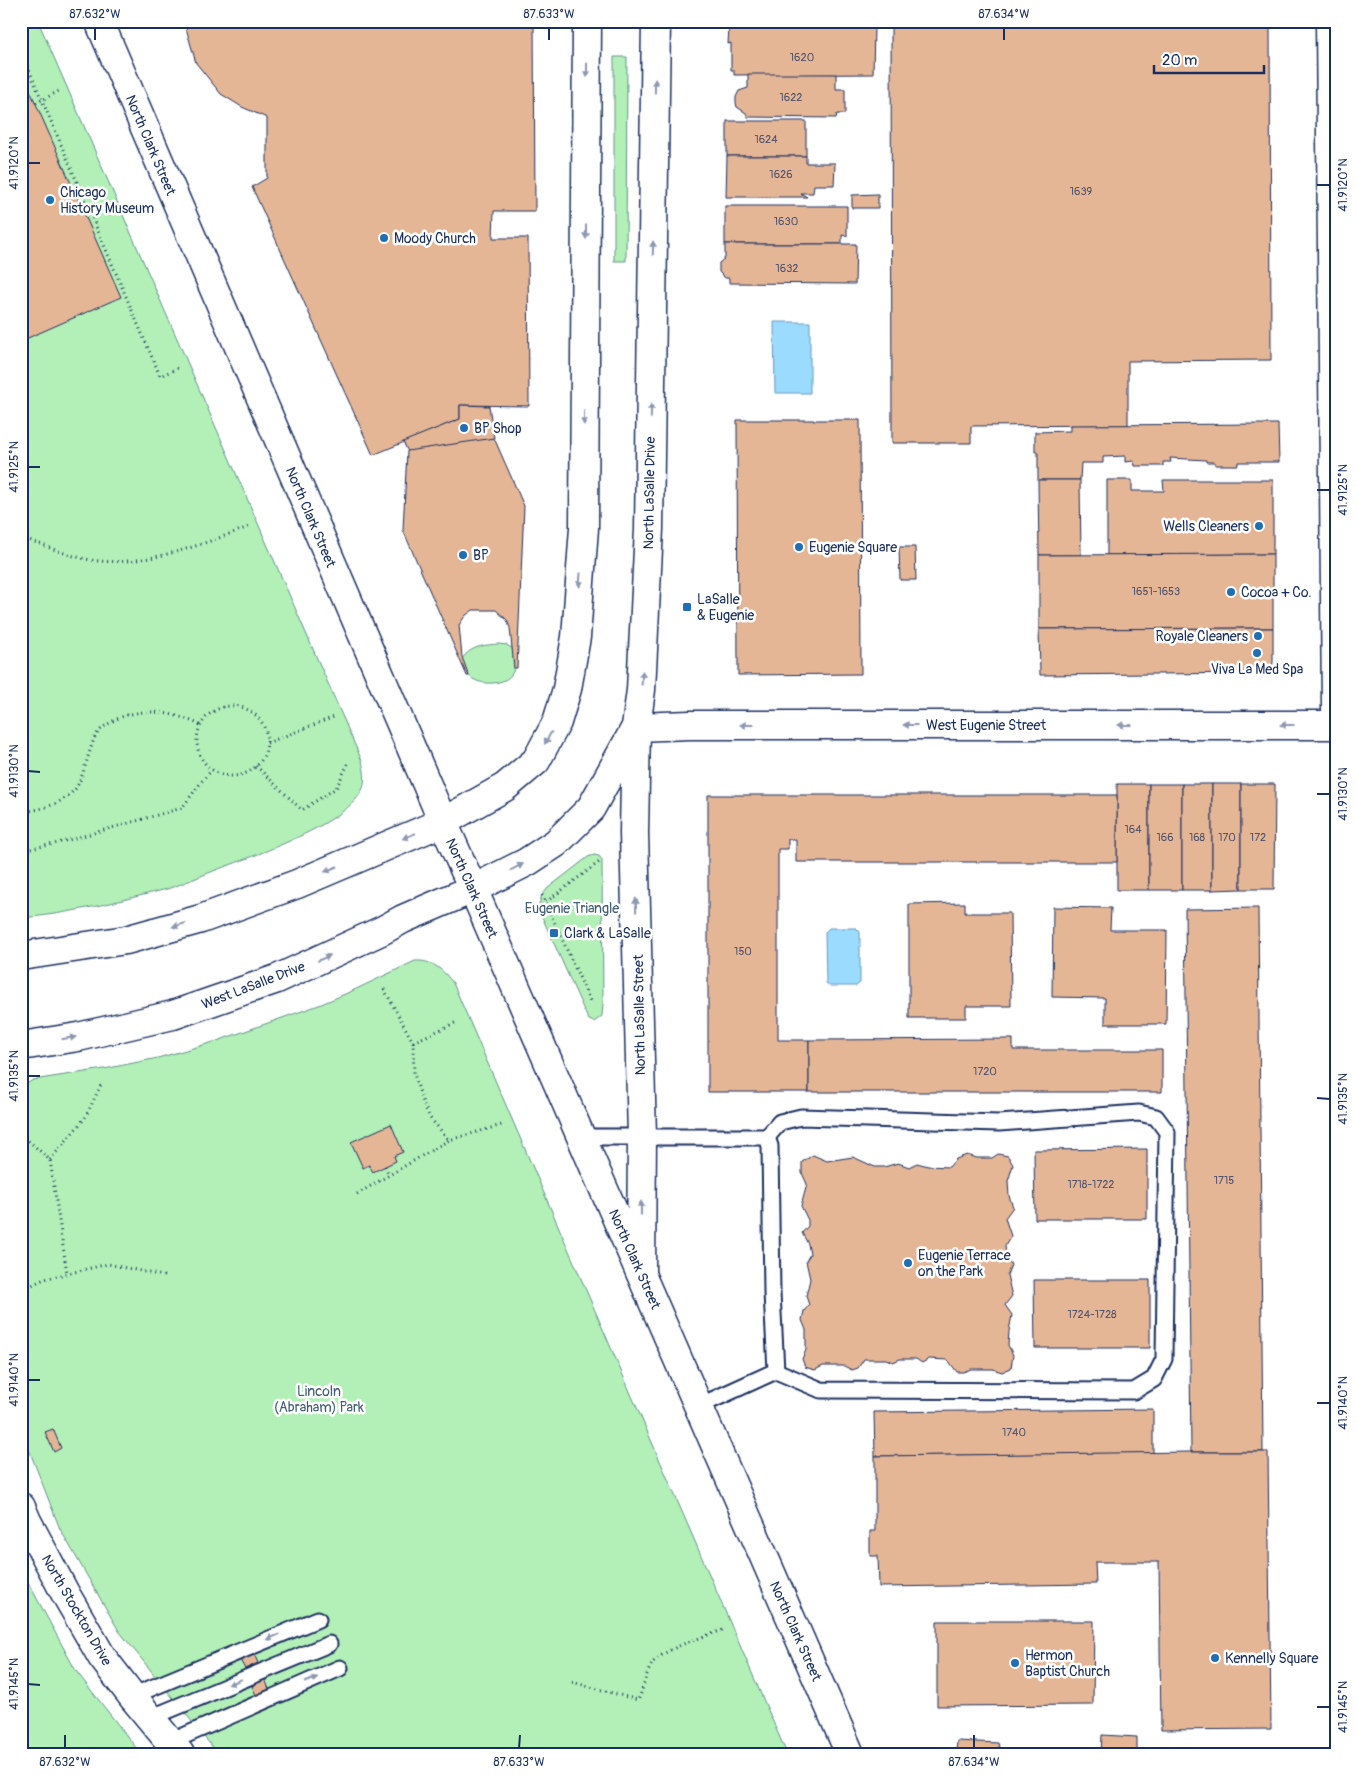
<svg xmlns="http://www.w3.org/2000/svg" width="1357" height="1775" viewBox="0 0 1357 1775" font-family="Pangolin,sans-serif">
<style>
.green{fill:#b2f0b7;stroke:#66908a}
.water{fill:#9bdbfd;stroke:#6896bd}
.building{fill:#e5b696;stroke:#1b2f5e}
.lines{fill:none;stroke-linecap:round;stroke-linejoin:round}
.service-casing{stroke:#1b2f5e;stroke-width:19}
.minor-casing{stroke:#1b2f5e;stroke-width:31}
.tertiary-casing{stroke:#1b2f5e;stroke-width:31}
.secondary-casing{stroke:#1b2f5e;stroke-width:31}
.primary-casing{stroke:#1b2f5e;stroke-width:31}
.path{stroke:#1b2f5e;stroke-width:3;stroke-dasharray:1 4;stroke-linecap:butt}
.service{stroke:#fff;stroke-width:15}
.minor{stroke:#fff;stroke-width:28}
.tertiary{stroke:#fff;stroke-width:28}
.secondary{stroke:#fff;stroke-width:28}
.primary{stroke:#fff;stroke-width:28}
.oneway{fill:#8d97ae}
.ticks{fill:none;stroke:#1b2f5e;stroke-width:2}
.poi-dot{fill:#1f6fb2;stroke:#fff;stroke-width:2}
.labels{text-anchor:middle;stroke-width:5;stroke-linejoin:round;paint-order:stroke}
.number-label{font-size:11px;fill:#4e516c}
.street-label{font-size:14px;fill:#1b2f5e;stroke:#fff}
.poi-label{font-size:14px;fill:#1b2f5e;stroke:#fff;text-anchor:start}
.park-label{font-size:14px;fill:#415f74;stroke:#fff}
.neatline{fill:none;stroke:#1b2f5e;stroke-width:2}
.ticks-label{font-size:12px;text-anchor:middle;fill:#1b2f5e}
</style>
<rect width="100%" height="100%" fill="#fff"/>
<filter id="ink" filterUnits="userSpaceOnUse"><feTurbulence type="fractalNoise" baseFrequency=".02" numOctaves="2"/><feDisplacementMap in="SourceGraphic" scale="10" xChannelSelector="R" yChannelSelector="G"/><feConvolveMatrix kernelMatrix="1 2 1 2 8 2 1 2 1" color-interpolation-filters="sRGB"/></filter>
<g filter="url(#ink)">
<g class="green">
<path d="M21,21H38L362,761C364,770 366,779 363,788C350,823 251,857 216,870C200,876 183,884 167,889C119,901 70,914 21,918Z"/>
<path d="M614,57H627L626,261H614Z"/>
<path d="M499,644L507,645L513,649C513,655 515,663 514,669C510,685 484,686 473,679C467,676 464,665 462,659C471,646 484,645 499,644Z"/>
<path d="M594,855L599,856L602,860L603,1004L602,1016L594,1022L589,1020L587,1017L538,908L542,895L548,888L588,857Z"/>
<path d="M415,961C433,960 443,970 453,983L787,1754H218L119,1631L60,1529L21,1429V1087L33,1080L104,1069L158,1058L217,1041L319,1005L352,991Z"/>
<path d="M21,1569L76,1671L141,1754H21Z"/>
</g>
<g class="water">
<path d="M774,322H810V393H775Z"/>
<path d="M829,928H856L860,932V983L856,986H830L826,983L825,932Z"/>
</g>
<g class="building">
<path d="M184,21H534L535,211H494L493,238H528L529,406L460,405V419L373,455L252,187L267,178V118L242,107L221,94L196,63Z"/>
<path d="M759,21H781L784,25L874,26L873,74L734,75V70H731V43L728,44L729,27L757,28Z"/>
<path d="M891,21H1270L1271,360L1128,361V425L971,426V443H892Z"/>
<path d="M21,70L121,297L21,341Z"/>
<path d="M748,74H836V89H845V114H837L836,118L748,117L746,113L737,107L736,103V97L739,91L748,88Z"/>
<rect x="727" y="121" width="79" height="35"/>
<path d="M727,156H806V163H835L834,185H814L813,193H800L807,197H726Z"/>
<path d="M878,194V208H852V195Z"/>
<path d="M725,206H847V236L842,235V244H725Z"/>
<path d="M725,244H856L855,284L729,283V278H725L719,272V263L725,258Z"/>
<path d="M460,405L489,406L494,438L418,471L403,442L460,419Z"/>
<path d="M737,420H860L861,674L738,675Z"/>
<path d="M1278,424L1279,462H1238V465H1215V462H1206V460L1170,458L1171,462H1163V466H1135L1134,461L1125,462V456L1103,457V463H1081L1080,480H1038V452H1035V432L1070,431V425Z"/>
<path d="M494,438L524,506L517,668H514L510,628L507,620L496,610H473L465,616L459,625L462,657L469,676H467L403,530L407,451Z"/>
<path d="M1038,480H1080L1081,555H1039Z"/>
<path d="M1107,480H1132V491H1164L1163,480H1273V554L1107,555Z"/>
<path d="M899,547H915L916,580H900Z"/>
<path d="M1273,554V628L1039,629V555Z"/>
<path d="M1273,628V662L1272,668L1266,673L1040,675L1039,629Z"/>
<rect x="1117" y="784" width="32" height="106"/>
<rect x="1149" y="784" width="33" height="106"/>
<rect x="1182" y="784" width="30" height="106"/>
<path d="M1212,784H1241V889L1212,890Z"/>
<path d="M1241,784H1275L1274,889H1241Z"/>
<path d="M708,795H1117V862H796V840L788,839V849H778V1040H809V1092H708Z"/>
<path d="M965,903V913H1010L1011,1006H966V1018H909V904Z"/>
<path d="M1053,907L1111,908L1110,930H1167L1166,1024H1105V998L1052,997Z"/>
<path d="M1258,908L1263,1452H1191L1185,909Z"/>
<path d="M1013,1039V1050H1162V1092H809V1040Z"/>
<path d="M391,1124L403,1152L394,1156L396,1161L373,1172L369,1165L363,1168L351,1142Z"/>
<path d="M1147,1149V1219H1035L1034,1150Z"/>
<path d="M998,1154L1008,1156L1013,1165L1008,1181L1009,1196L1013,1207L1005,1218L1011,1236L1005,1246L1006,1255L1011,1265L1007,1275L1012,1296L1005,1305L1012,1315L1009,1331L1008,1345L1013,1355L1011,1368L1002,1372L993,1369H971L963,1372H957L948,1360L929,1359L922,1363L916,1359H900L893,1362L886,1359H864L858,1368L852,1370L844,1366H823L815,1370L805,1367L802,1359L806,1350V1330L802,1320L804,1311L809,1305L806,1296L810,1279L806,1261L810,1254L808,1244L802,1233L808,1226V1220L801,1206L807,1184L802,1173V1162L813,1155L827,1161L853,1157L875,1167H884L898,1163L909,1167L917,1163L928,1166L949,1167L956,1159L967,1155L977,1158H992Z"/>
<path d="M1034,1280H1150V1348H1035Z"/>
<path d="M1153,1409V1453L875,1456L874,1412Z"/>
<path d="M53,1429L61,1448L54,1452L45,1432Z"/>
<path d="M1191,1452H1268L1271,1729L1161,1730L1159,1562H1095L1096,1584L879,1587L878,1556H870V1531H875V1456Z"/>
<path d="M937,1621H1094L1093,1705L937,1706Z"/>
<path d="M254,1654L258,1663L245,1669L240,1660Z"/>
<path d="M265,1679L269,1689L256,1695L252,1686Z"/>
<path d="M1102,1735L1137,1737V1754H1101Z"/>
<path d="M957,1741L998,1743L1000,1751H1050V1754H949L956,1753Z"/>
</g>
<g class="lines">
<g class="service-casing">
<g id="service">
<path d="M581,1137H767L770,1146L772,1293L776,1371L699,1406"/>
<path d="M767,1137L780,1122L801,1117L999,1123L1139,1113L1156,1117L1167,1132L1164,1359L1154,1379L1134,1391L821,1390L776,1371"/>
<path d="M132,1696L318,1619"/>
<path d="M150,1718L329,1644"/>
<path d="M170,1742L340,1668"/>
</g>
</g>
<g class="minor-casing">
<g id="minor">
<path d="M636,727L690,725H1336"/>
<path d="M21,1507L27,1521L65,1593L102,1657L132,1696L180,1754"/>
</g>
</g>
<g class="tertiary-casing">
<g id="tertiary">
<path d="M99,21L443,822"/>
<path d="M1330,21L1336,709"/>
<path d="M636,727L634,833L642,1136L641,1274"/>
</g>
</g>
<g class="secondary-casing">
<path id="secondary" d="M443,822L473,889L850,1754"/>
</g>
<g class="primary-casing">
<g id="primary">
<path d="M21,956L126,940L201,919L297,884L443,822L505,787L536,761L557,722L567,689L576,637L584,528L587,21"/>
<path d="M21,1046L78,1037L173,1015L277,979L383,930L403,919L473,889L527,862L556,843L591,808L636,727L641,690L649,529L656,21"/>
</g>
</g>
<g class="path">
<path d="M21,52L42,100L59,91"/>
<path d="M36,103L42,100L160,376L180,367"/>
<path d="M21,537C44,545 67,556 91,560C143,568 203,544 251,526"/>
<circle cx="232" cy="741" r="35"/>
<path d="M267,743L334,717"/>
<path d="M256,766L302,810L336,788L348,764"/>
<path d="M21,812C41,810 63,804 76,788C83,778 89,750 95,737C98,732 103,727 108,724C136,705 172,711 200,725"/>
<path d="M21,851L58,843L182,808L202,781L212,770"/>
<path d="M542,895L591,1003"/>
<path d="M538,908L602,860"/>
<path d="M384,989L413,1042L414,1074L423,1103L430,1118L449,1140"/>
<path d="M413,1042L457,1022"/>
<path d="M21,1134L50,1160L67,1273"/>
<path d="M50,1160L85,1118L101,1085"/>
<path d="M385,1166L389,1175"/>
<path d="M357,1194L449,1140L505,1124"/>
<path d="M28,1287L44,1279L108,1264L168,1277"/>
<path d="M572,1682L638,1700C644,1688 645,1675 652,1664C662,1649 705,1636 723,1630"/>
<path d="M226,1747L227,1754"/>
</g>
<use href="#service" class="service"/>
<use href="#minor" class="minor"/>
<use href="#tertiary" class="tertiary"/>
<use href="#secondary" class="secondary"/>
<use href="#primary" class="primary"/>
</g>
<defs><path id="oneway-solid" d="M-6-.8H1V-3.2L6.5 0L1 3.2V.8H-6Z" transform="scale(1.25)"/></defs>
<g class="oneway">
<use href="#oneway-solid" transform="translate(587 70) rotate(90)"/>
<use href="#oneway-solid" transform="translate(655 86) rotate(-89)"/>
<use href="#oneway-solid" transform="translate(586 232) rotate(90)"/>
<use href="#oneway-solid" transform="translate(653 248) rotate(-89)"/>
<use href="#oneway-solid" transform="translate(651 411) rotate(-89)"/>
<use href="#oneway-solid" transform="translate(584 418) rotate(91)"/>
<use href="#oneway-solid" transform="translate(580 580) rotate(94)"/>
<use href="#oneway-solid" transform="translate(642 678) rotate(-87)"/>
<use href="#oneway-solid" transform="translate(747 725) rotate(180)"/>
<use href="#oneway-solid" transform="translate(910 725) rotate(180)"/>
<use href="#oneway-solid" transform="translate(1125 725) rotate(-180)"/>
<use href="#oneway-solid" transform="translate(1287 725) rotate(180)"/>
<use href="#oneway-solid" transform="translate(548 738) rotate(119)"/>
<use href="#oneway-solid" transform="translate(409 836) rotate(157)"/>
<use href="#oneway-solid" transform="translate(517 867) rotate(-27)"/>
<use href="#oneway-solid" transform="translate(331 869) rotate(157)"/>
<use href="#oneway-solid" transform="translate(636 905) rotate(-91)"/>
<use href="#oneway-solid" transform="translate(179 925) rotate(164)"/>
<use href="#oneway-solid" transform="translate(324 958) rotate(-25)"/>
<use href="#oneway-solid" transform="translate(69 1038) rotate(-9)"/>
<use href="#oneway-solid" transform="translate(641 1208) rotate(-90)"/>
<use href="#oneway-solid" transform="translate(273 1637) rotate(158)"/>
<use href="#oneway-solid" transform="translate(311 1680) rotate(-23)"/>
<use href="#oneway-solid" transform="translate(235 1682) rotate(158)"/>
</g>
</g>
<path class="ticks" d="M95,40V28M549,40V28M1004,40V28M28,163H40M1317,185H1330M28,467H40M1317,490H1330M28,771L40,772M1317,794H1330M28,1076H40M1317,1098L1330,1099M28,1380H40M1317,1403H1330M28,1684L40,1685M1317,1707H1330M65,1748V1735M519,1748L520,1735M974,1748V1735"/>
<g class="poi-dot">
<circle cx="50" cy="200" r="5"/>
<circle cx="384" cy="238" r="5"/>
<circle cx="464" cy="428" r="5"/>
<circle cx="1259" cy="526" r="5"/>
<circle cx="799" cy="547" r="5"/>
<circle cx="463" cy="555" r="5"/>
<circle cx="1231" cy="592" r="5"/>
<rect x="682" y="602" width="10" height="10" rx="2.5"/>
<circle cx="1258" cy="636" r="5"/>
<circle cx="1257" cy="653" r="5"/>
<rect x="549" y="928" width="10" height="10" rx="2.5"/>
<circle cx="908" cy="1263" r="5"/>
<circle cx="1215" cy="1658" r="5"/>
<circle cx="1015" cy="1663" r="5"/>
</g>
<g class="labels">
<g class="number-label">
<text x="802" y="61">1620</text>
<text x="791" y="101">1622</text>
<text x="766" y="143">1624</text>
<text x="781" y="178">1626</text>
<text x="1081" y="195">1639</text>
<text x="786" y="225">1630</text>
<text x="787" y="272">1632</text>
<text x="1156" y="595">1651-1653</text>
<text x="1133" y="833">164</text>
<text x="1165" y="841">166</text>
<text x="1197" y="841">168</text>
<text x="1227" y="841">170</text>
<text x="1258" y="841">172</text>
<text x="743" y="955">150</text>
<text x="985" y="1075">1720</text>
<text x="1224" y="1184">1715</text>
<text x="1091" y="1188">1718-1722</text>
<text x="1092" y="1318">1724-1728</text>
<text x="1014" y="1436">1740</text>
</g>
<g class="street-label">
<text transform="translate(151 145) rotate(67)" y="5">North Clark Street</text>
<text transform="translate(649 493) rotate(-89)" y="5">North LaSalle Drive</text>
<text transform="translate(311 517) rotate(67)" y="5">North Clark Street</text>
<text x="986" y="730">West Eugenie Street</text>
<text transform="translate(472 888) rotate(66)" y="5">North Clark Street</text>
<text transform="translate(253 985) rotate(-21)" y="5">West LaSalle Drive</text>
<text transform="translate(639 1015) rotate(-91)" y="5">North LaSalle Street</text>
<text transform="translate(635 1259) rotate(66)" y="5">North Clark Street</text>
<text transform="translate(77 1610) rotate(60)" y="5">North Stockton Drive</text>
<text transform="translate(796 1631) rotate(66)" y="5">North Clark Street</text>
</g>
<g class="poi-label">
<text x="60" y="197">Chicago<tspan x="60" dy="16">History Museum</tspan></text>
<text x="394" y="243">Moody Church</text>
<text x="474" y="433">BP Shop</text>
<text x="1249" y="531" text-anchor="end">Wells Cleaners</text>
<text x="809" y="552">Eugenie Square</text>
<text x="473" y="560">BP</text>
<text x="1241" y="597">Cocoa + Co.</text>
<text x="697" y="604">LaSalle<tspan x="697" dy="16">&amp; Eugenie</tspan></text>
<text x="1248" y="641" text-anchor="end">Royale Cleaners</text>
<text x="1257" y="674" text-anchor="middle">Viva La Med Spa</text>
<text x="564" y="938">Clark &amp; LaSalle</text>
<text x="918" y="1260">Eugenie Terrace<tspan x="918" dy="16">on the Park</tspan></text>
<text x="1025" y="1660">Hermon<tspan x="1025" dy="16">Baptist Church</tspan></text>
<text x="1225" y="1663">Kennelly Square</text>
</g>
<g class="park-label">
<text x="572" y="913">Eugenie Triangle</text>
<text x="319" y="1396">Lincoln<tspan x="319" dy="16">(Abraham) Park</tspan></text>
</g>
</g>
<rect width="1357" height="1775" fill="none" stroke="#fff" stroke-width="55"/>
<path d="M1154 65v8h110v-8" fill="none" stroke="#1b2f5e" stroke-width="2.5"/>
<text x="1162" y="65" font-size="15" fill="#1b2f5e" stroke="#ffffff" stroke-width="4" paint-order="stroke">20 m</text>
<rect x="28" y="28" width="1302" height="1720" class="neatline"/>
<g class="ticks-label">
<text x="95" y="18">87.632°W</text>
<text x="549" y="18">87.633°W</text>
<text x="1004" y="18">87.634°W</text>
<text transform="translate(14 163) rotate(-90)" y="4">41.9120°N</text>
<text transform="translate(1343 185) rotate(-90)" y="4">41.9120°N</text>
<text transform="translate(14 467) rotate(-90)" y="4">41.9125°N</text>
<text transform="translate(1343 490) rotate(-90)" y="4">41.9125°N</text>
<text transform="translate(14 771) rotate(-90)" y="4">41.9130°N</text>
<text transform="translate(1343 794) rotate(-90)" y="4">41.9130°N</text>
<text transform="translate(14 1076) rotate(-90)" y="4">41.9135°N</text>
<text transform="translate(1343 1099) rotate(-90)" y="4">41.9135°N</text>
<text transform="translate(14 1380) rotate(-90)" y="4">41.9140°N</text>
<text transform="translate(1343 1403) rotate(-90)" y="4">41.9140°N</text>
<text transform="translate(14 1684) rotate(-90)" y="4">41.9145°N</text>
<text transform="translate(1343 1707) rotate(-90)" y="4">41.9145°N</text>
<text x="65" y="1766">87.632°W</text>
<text x="519" y="1766">87.633°W</text>
<text x="974" y="1766">87.634°W</text>
</g>
</svg>
